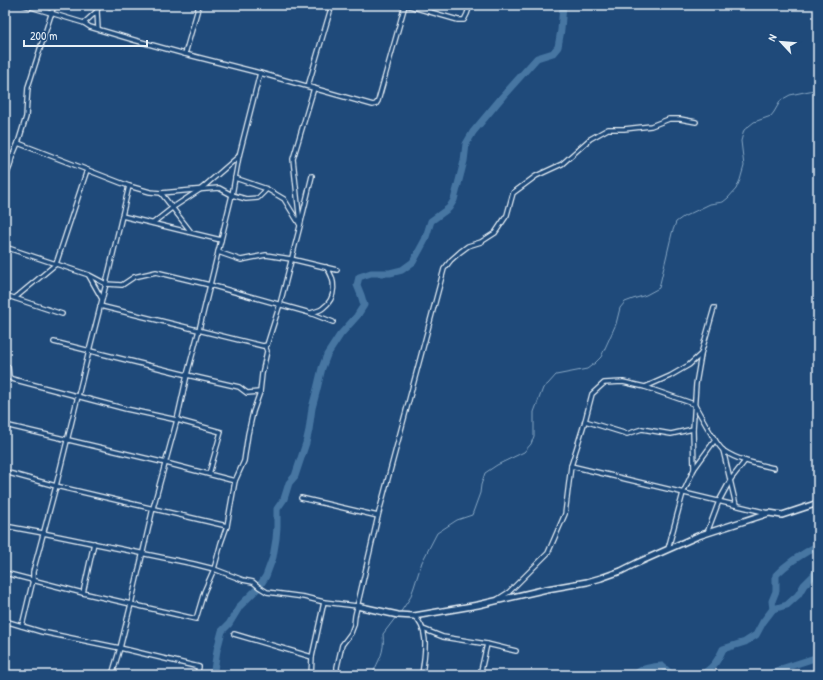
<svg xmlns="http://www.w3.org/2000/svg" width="823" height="680" viewBox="0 0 823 680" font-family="'Patrick Hand',sans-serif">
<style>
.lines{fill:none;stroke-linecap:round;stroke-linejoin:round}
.stream{stroke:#87a7c4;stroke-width:1}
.river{stroke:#4676a2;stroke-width:7}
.street-casing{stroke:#e8f1f8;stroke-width:6}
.secondary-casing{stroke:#e8f1f8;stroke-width:8}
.street{stroke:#1f4a7a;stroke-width:3.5}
.secondary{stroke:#1f4a7a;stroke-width:5}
</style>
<rect width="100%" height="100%" fill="#1f4a7a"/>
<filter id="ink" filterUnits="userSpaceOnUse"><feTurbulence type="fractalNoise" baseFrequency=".025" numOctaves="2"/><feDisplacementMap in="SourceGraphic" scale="8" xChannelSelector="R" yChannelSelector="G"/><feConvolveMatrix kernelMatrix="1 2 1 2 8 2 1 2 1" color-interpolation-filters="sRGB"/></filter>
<g filter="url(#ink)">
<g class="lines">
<g class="stream">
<path d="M400,613L410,598L414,587L422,562L437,533L457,520L472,515L480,493L481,485L485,473L497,465L524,452L531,444L534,436V412L543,388L548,384L556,375L587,369L595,363L601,357L616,324L620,308L625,302L633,299L646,295L659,288L672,233L676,222L683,217L710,204L723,202L728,198L736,189L740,180L744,166L741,141L744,130L754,122L771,116L774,112L781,100L790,95L814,90H818"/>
<path d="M372,675C379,659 385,653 383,634L396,617"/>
</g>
<g class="river">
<path d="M773,609L787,605L798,595L804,585L814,575L818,569"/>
<path d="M218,675L214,670L217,650L222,631L229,624L240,606L259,587L266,576L273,557L276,539L277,527V509L284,499L289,483L295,476L306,443L309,430L312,408L317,389L322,368L327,355L340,335L357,316L364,305L361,295L357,285L359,277L371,273H390L402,270L413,262L425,240L431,221L449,208L454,200L464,161L466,144L473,132L503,96L537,58L553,53L558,47L561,30L563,5"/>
<path d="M635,675C642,668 652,667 662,666L672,675"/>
<path d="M701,675C713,668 717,662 723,649L745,642L756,635L763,622L773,609L772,601L776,591V575C788,562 803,554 818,545"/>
<path d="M767,675L784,668L818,657"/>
</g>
<g class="street-casing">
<g id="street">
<path d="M24,5L84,23L90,27L134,40L185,54L260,73L373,105L376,104L378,101L405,5"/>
<path d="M406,5L458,20H464L467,14L470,5"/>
<path d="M84,23L97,11"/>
<path d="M98,29L97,11L99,5"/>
<path d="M185,54L199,5"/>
<path d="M308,86L332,5"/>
<path d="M18,143L129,186L150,192L161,193L194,190L219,188L232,195L246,199L258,198L267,189"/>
<path d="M5,155L12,157"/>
<path d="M5,178L10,166L12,157L18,143L26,117L27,101L28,87L54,5"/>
<path d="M235,178L267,189L284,199L300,225"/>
<path d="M129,186L106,284L89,351L56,486L227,526"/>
<path d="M161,193L191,232"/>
<path d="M122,216L221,240"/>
<path d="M153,223L172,208L201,189L239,156"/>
<path d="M300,223L293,159L314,88"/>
<path d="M5,247L89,275L106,284L122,285L134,277L156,272L210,285L310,313L333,322"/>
<path d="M218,252L241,260L266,255L291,259L337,270"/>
<path d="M89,276L102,299"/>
<path d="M5,295L62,314"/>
<path d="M15,298L56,264L87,170"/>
<path d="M100,306L263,346L267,345L280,304L300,226L312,176"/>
<path d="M311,313C315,311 320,311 323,308C337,298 336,279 326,267"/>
<path d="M54,342L187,375L239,387L247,393L260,392"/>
<path d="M5,364L8,367L9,377L12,379L126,409L177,420L221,432L209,474"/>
<path d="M645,387L694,404C701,415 715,444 724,451C739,461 757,464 774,468"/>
<path d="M585,421L627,434L642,429L671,434L693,429"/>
<path d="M5,425L166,463L235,481L227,526L221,543L214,569L204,592L196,619L83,593L5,573"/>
<path d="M723,450L736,505"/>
<path d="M571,466L768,513"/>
<path d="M694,469L693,429L696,384L701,355"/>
<path d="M5,472L56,486L33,572V580L22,626"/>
<path d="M235,481L244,461L248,434L253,412L260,392L262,374L267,351L265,346"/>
<path d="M301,498L378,516"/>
<path d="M5,526L43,533L194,564L214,569L243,580L253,582L259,587L267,592L304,597L324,602L357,606"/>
<path d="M707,533L719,501L731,479L745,461"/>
<path d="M668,549L683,493L694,469L715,440"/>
<path d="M83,593L94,543"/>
<path d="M498,599L509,592L548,553L565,514L571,466L585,421L592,394L604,383L623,382L645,387L670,376L689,365L701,354L714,308"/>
<path d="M414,616C431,631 424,656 422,675"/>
<path d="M5,621L42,632L120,648L199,667L197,675"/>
<path d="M423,629L443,637L487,644L516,651"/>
<path d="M234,634L312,657"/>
<path d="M112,675L120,648L131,604L153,508L177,420L187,375L199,330L232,195L239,156L260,73"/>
<path d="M311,675L312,657L324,602"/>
<path d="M337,675V667L342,645L351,633L354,625L355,616L378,516L444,269L451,260L460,252L468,246L481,242L495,233L507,215L513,193L536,176L562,164L590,139L608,129H624L651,126L669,119H680L696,122"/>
<path d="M480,675L487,644"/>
</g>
</g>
<g class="secondary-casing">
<path id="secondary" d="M357,606L398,615L414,616L478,605L547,589L587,582L601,578L621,571L637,563L698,536L769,513L782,515L818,503"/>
</g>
<use href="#street" class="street"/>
<use href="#secondary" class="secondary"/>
</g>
</g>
<rect width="823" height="680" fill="none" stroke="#1f4a7a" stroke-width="20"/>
<rect x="10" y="10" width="803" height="660" fill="none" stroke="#e8f1f8" stroke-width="1.5" filter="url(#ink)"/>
<g transform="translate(781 42) rotate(296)" stroke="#1f4a7a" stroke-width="3" paint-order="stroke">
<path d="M0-3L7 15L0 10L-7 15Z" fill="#e8f1f8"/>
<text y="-6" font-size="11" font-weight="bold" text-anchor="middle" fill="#e8f1f8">N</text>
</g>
<path d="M24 40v6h123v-6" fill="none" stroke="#e8f1f8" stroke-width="2"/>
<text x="30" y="40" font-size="12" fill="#e8f1f8" stroke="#1f4a7a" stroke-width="3" paint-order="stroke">200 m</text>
</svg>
